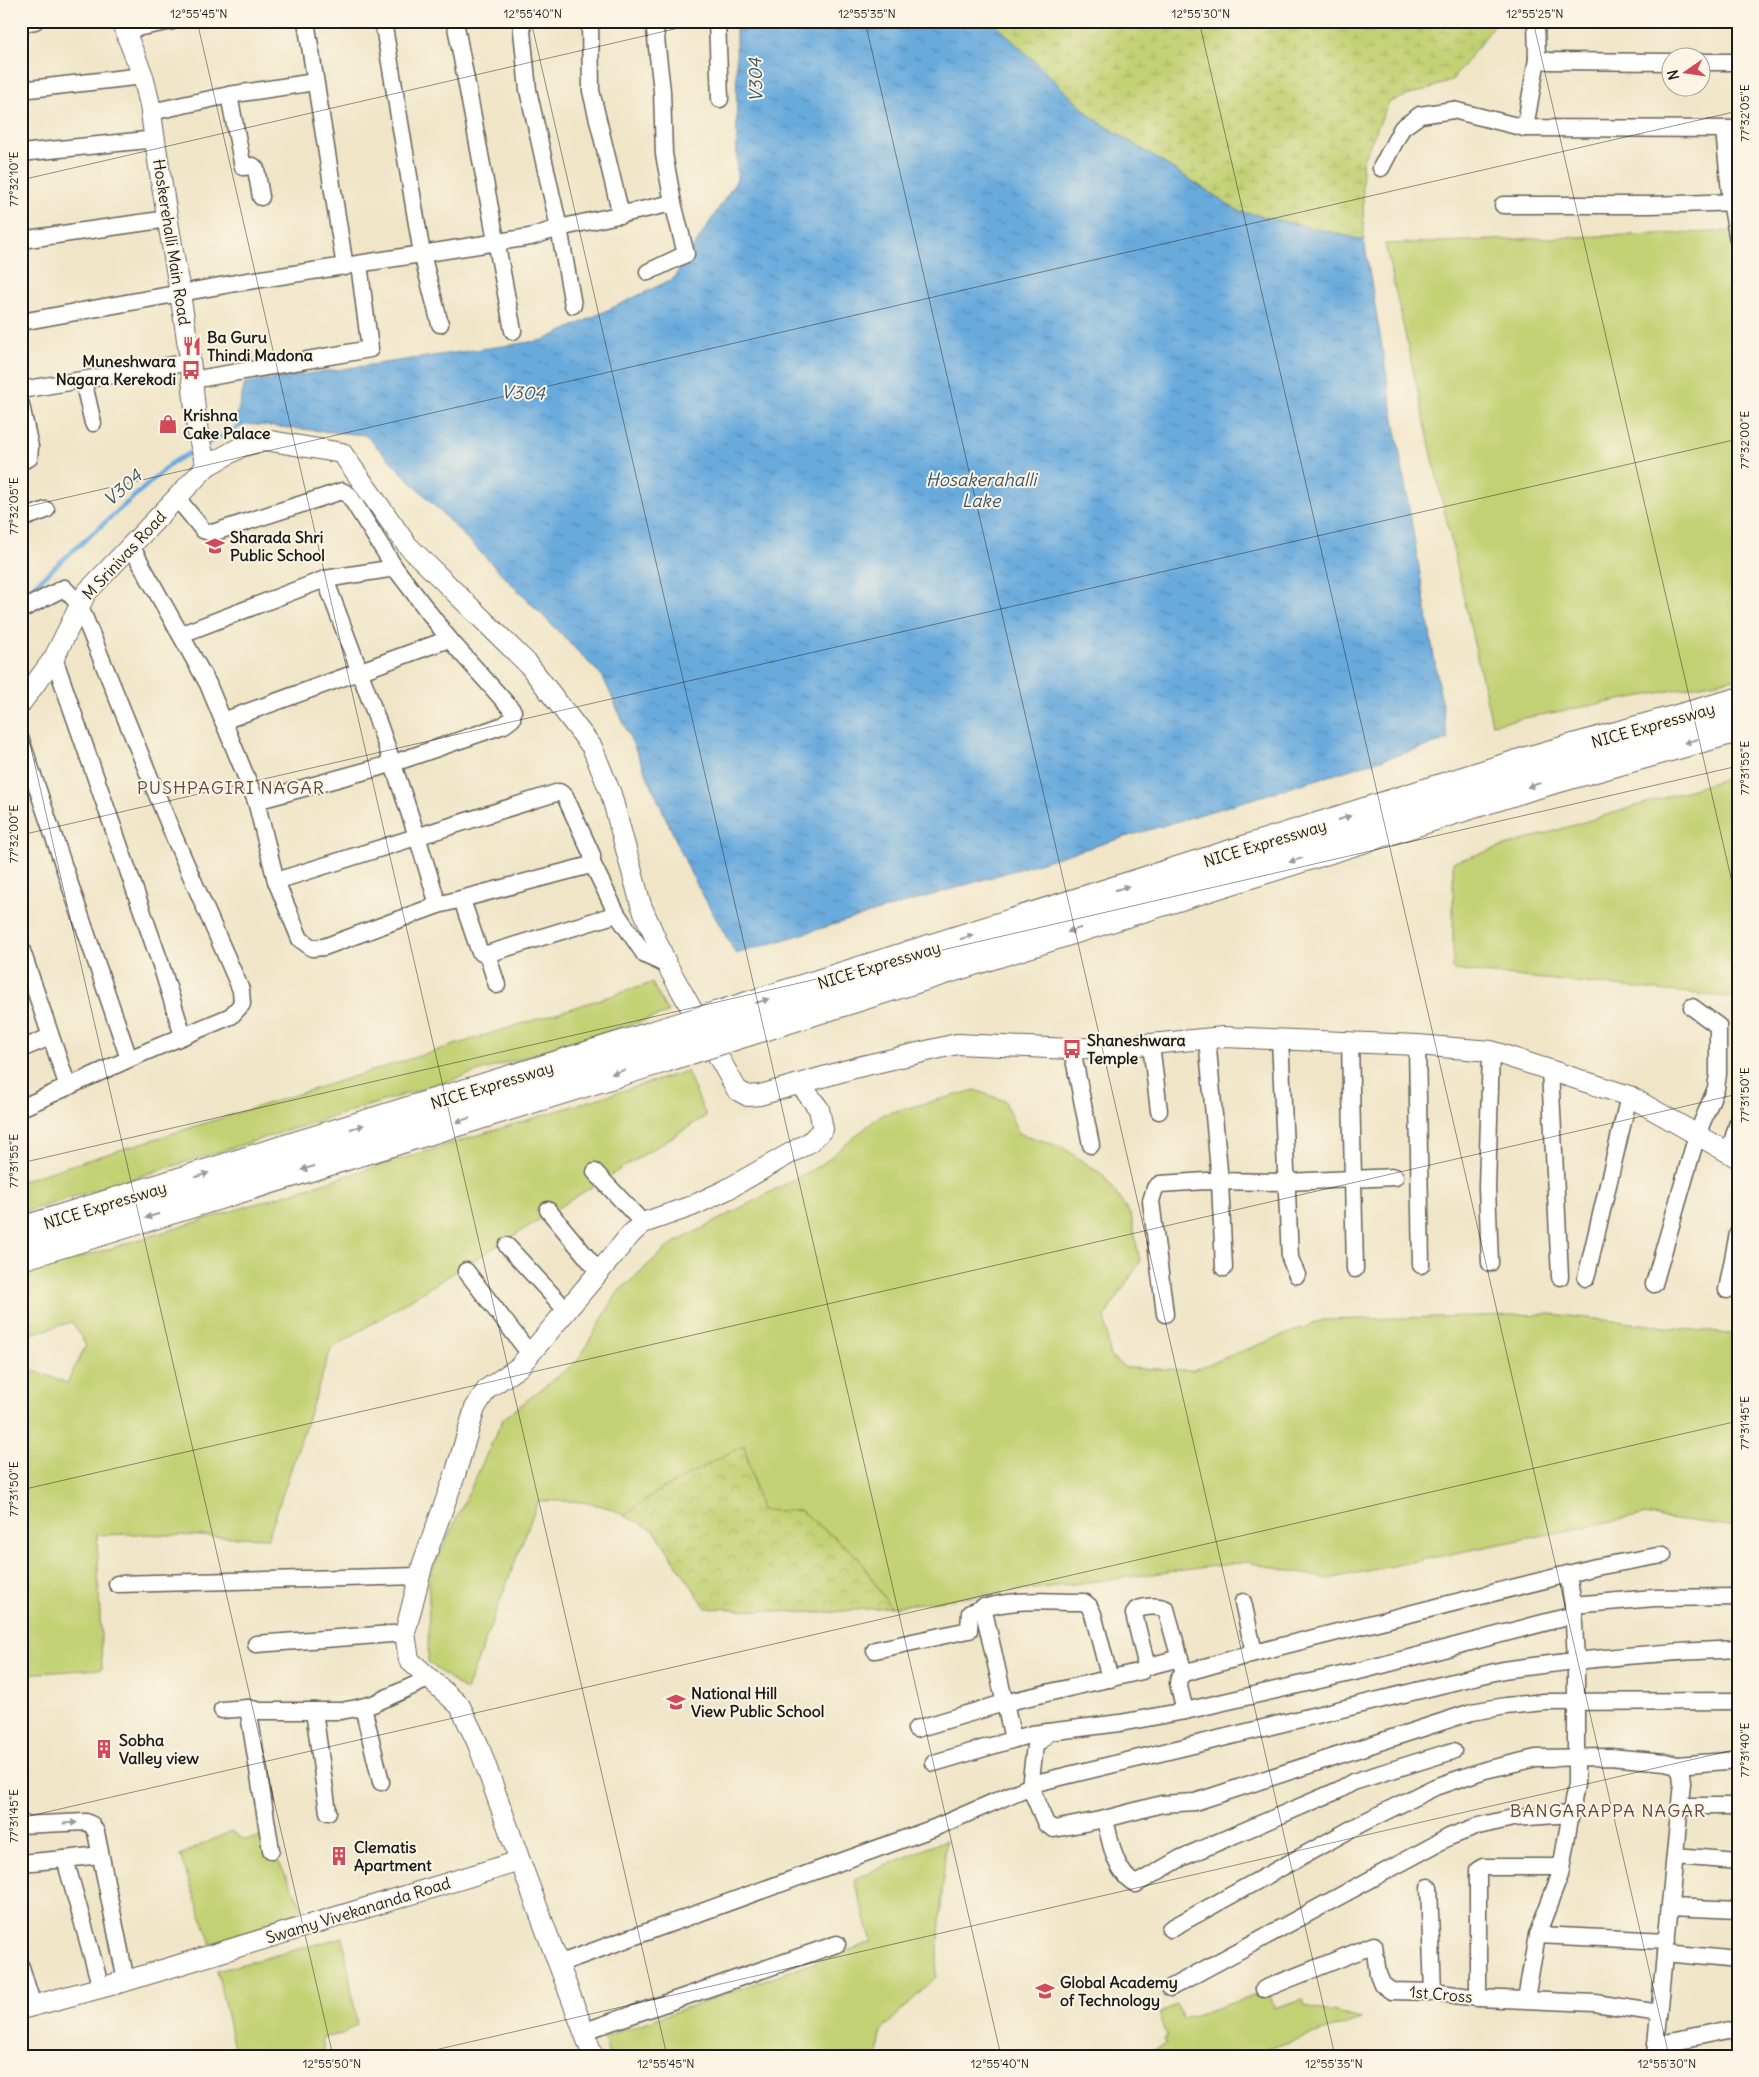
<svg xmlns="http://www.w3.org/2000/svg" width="1759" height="2077" viewBox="0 0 1759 2077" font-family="Delius,sans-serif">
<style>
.green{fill:#c2d173;stroke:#6f7648}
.forest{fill:url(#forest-firs);stroke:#5a6840}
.wetland{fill:url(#wetland-marsh);stroke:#6f7648}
.park{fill:url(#park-crowns);stroke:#6f7648}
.water{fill:url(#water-ripples);stroke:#42637c}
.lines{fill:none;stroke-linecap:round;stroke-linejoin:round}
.stream{stroke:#69aadd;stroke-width:4.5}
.minor-casing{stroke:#666258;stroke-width:19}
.tertiary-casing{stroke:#666258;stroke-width:22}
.motorway-casing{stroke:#666258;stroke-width:30}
.minor{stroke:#fff;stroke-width:16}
.tertiary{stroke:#fff;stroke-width:20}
.motorway{stroke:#fff;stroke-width:28}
.motorway-bridge-casing{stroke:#666258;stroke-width:30;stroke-linecap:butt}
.motorway-bridge{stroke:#fff;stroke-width:28}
.oneway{fill:#999}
.ticks{fill:none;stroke:#1c1c1c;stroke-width:1;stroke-opacity:0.45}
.labels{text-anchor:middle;stroke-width:4;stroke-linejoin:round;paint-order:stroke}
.street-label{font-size:16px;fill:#1c1c1c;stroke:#fcf5e5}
.poi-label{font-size:16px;font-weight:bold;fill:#1c1c1c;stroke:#fcf5e5;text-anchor:start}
.water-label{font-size:18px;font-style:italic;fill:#3b5569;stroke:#fcf5e5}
.neighbourhood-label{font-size:18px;letter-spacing:1px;fill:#5f4b47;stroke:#fcf5e5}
.neatline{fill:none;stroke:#1c1c1c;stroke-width:2}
.ticks-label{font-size:12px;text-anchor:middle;fill:#1c1c1c}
</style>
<defs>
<pattern id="forest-firs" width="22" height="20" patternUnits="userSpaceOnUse" patternTransform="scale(1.25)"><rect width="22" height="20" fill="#99b365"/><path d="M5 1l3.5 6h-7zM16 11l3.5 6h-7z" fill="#839957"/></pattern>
<pattern id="wetland-marsh" width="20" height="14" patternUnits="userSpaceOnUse" patternTransform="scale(1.25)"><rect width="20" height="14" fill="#c2d173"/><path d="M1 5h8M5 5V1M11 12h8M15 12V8" fill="none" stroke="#a6b363"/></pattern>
<pattern id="park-crowns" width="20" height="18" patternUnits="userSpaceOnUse" patternTransform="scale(1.25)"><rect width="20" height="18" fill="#c2d173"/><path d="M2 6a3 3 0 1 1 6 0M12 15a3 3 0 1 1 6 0" fill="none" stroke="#a6b363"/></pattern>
<pattern id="water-ripples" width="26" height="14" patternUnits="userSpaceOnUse" patternTransform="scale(1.25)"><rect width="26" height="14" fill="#69aadd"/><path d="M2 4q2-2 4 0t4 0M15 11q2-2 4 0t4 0" fill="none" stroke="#568ab2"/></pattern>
</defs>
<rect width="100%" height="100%" fill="#fcf5e5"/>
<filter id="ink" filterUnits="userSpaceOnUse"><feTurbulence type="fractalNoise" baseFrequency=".02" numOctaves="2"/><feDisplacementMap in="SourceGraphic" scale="10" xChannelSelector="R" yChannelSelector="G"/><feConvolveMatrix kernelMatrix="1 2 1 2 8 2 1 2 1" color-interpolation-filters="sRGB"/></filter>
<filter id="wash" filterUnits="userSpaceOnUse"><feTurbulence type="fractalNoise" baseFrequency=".0096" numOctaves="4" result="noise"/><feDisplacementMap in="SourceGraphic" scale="20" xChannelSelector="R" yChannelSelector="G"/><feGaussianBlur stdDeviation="1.12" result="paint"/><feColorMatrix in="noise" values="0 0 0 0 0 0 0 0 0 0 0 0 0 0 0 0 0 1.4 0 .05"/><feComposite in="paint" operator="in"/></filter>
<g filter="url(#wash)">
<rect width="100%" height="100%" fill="#f0e5c7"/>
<g class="green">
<path d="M1738,231V678L1492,724L1385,244Z"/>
<path d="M1738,775V998L1453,970V862Z"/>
<path d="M652,983L668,1013L21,1213V1181Z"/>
<path d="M687,1071L706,1116L331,1349L268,1538L137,1534L97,1535L102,1669L21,1674V1365L67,1383L86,1345L72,1322L21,1337V1276Z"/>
<path d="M975,1090L1005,1101L1018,1133L1062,1147L1103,1175L1131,1215L1140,1262L1105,1316L1110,1357L1126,1368L1193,1370L1323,1320L1552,1314L1738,1335V1527L1643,1515L1328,1579L1247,1562L890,1607L857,1556L801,1511H761L744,1446L655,1493L624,1516C597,1499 569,1501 538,1501L466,1691L428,1662L429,1577L503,1419L577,1361L618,1292L669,1246L821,1165L881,1115Z"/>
<path d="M231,1831L245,1840L265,1836L307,1916L211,1944L180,1855Z"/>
<path d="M946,1840L936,1977L881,2031L878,2056H609L604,2037L872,1942L854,1879Z"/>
<path d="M343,1937L357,2024L342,2034L322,2038L325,2056H219L235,2052L217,1971Z"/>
<path d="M1269,1991L1274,2008L1303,1999L1305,2006L1362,2019L1245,2056H1136L1166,2044L1164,2038L1167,2036L1159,2013L1176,2005L1183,2019Z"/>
</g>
<path class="forest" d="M1443,2048L1525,2056H1412Z"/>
<path class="wetland" d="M992,21H1498L1451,81L1389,102L1362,162L1364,240L1239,211L1093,118Z"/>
<path class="park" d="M744,1445L761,1510L801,1511L857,1556L890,1607L821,1613L706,1608L654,1530L624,1516L655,1493Z"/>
<path class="water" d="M736,21H992L1093,118L1239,211L1364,240L1448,740L736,954L691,874L603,677L365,435L235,423L245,383L544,340L673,279L737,180Z"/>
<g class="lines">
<g class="stream">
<path d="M206,444L248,422"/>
<path d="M21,597L173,462L197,449"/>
</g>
</g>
</g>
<g filter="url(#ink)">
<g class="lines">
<g class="minor-casing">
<g id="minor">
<path d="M306,21L345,267"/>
<path d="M383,21L422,254L440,324"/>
<path d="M455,21L513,331"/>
<path d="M521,21L528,90L559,228L573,305"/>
<path d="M590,21L591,91L621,215"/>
<path d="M717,21L720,99"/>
<path d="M21,23L35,21"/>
<path d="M126,30L173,21"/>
<path d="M1537,59L1549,61L1672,62"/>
<path d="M1702,62H1738"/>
<path d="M21,90L143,76"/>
<path d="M229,95L243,167L253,166L256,169L261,197"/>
<path d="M151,112L229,95L315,82"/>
<path d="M1525,128L1537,59L1536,21"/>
<path d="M1724,130L1731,202L1738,240"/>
<path d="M21,153L156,139"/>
<path d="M1381,168L1402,128L1420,115L1453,110L1525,128L1738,129"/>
<path d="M1503,205H1650L1738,202"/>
<path d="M21,240L168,219"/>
<path d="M648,272L686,254L673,203"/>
<path d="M21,322L236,283L530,237L559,228L673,203L664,154L662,91L654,21"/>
<path d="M83,380L93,423"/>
<path d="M192,380L370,349L359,264"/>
<path d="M21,390L191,362"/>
<path d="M21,405L30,447L29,458L21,461"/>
<path d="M177,498L203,530L212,533L342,491L349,495L395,568"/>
<path d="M21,519L46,510"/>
<path d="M131,546L208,684L256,801L276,881L300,939L312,948L324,947L438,905L587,866L592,863V855L565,796L559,792L276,881"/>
<path d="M325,579C366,687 406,795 438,905"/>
<path d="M21,610L64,588L79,604L175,839L241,990L242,1004L231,1016L129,1059L21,1108"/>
<path d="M182,634L325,579L395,568L449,639L513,711L512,719L504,725L391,764L256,801"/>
<path d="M54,658L161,965L183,1036"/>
<path d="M223,721L449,639"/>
<path d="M21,740L129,1059"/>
<path d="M592,863L617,914L645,955L667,965"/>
<path d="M462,900L479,950L482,953L487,954L617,914"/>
<path d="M21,948L68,1087"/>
<path d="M487,954L497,985"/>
<path d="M1207,1038L1220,1182L1224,1268"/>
<path d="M1280,1039L1290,1258L1297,1275"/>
<path d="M1350,1042L1355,1269"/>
<path d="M1151,1044L1159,1111"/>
<path d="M1417,1045L1421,1265"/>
<path d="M21,1049L50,1037"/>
<path d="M1072,1049L1091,1145"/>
<path d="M1550,1070L1560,1277"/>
<path d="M1729,1153L1738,1122"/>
<path d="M595,1172L643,1223"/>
<path d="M548,1210L599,1272"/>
<path d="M507,1246L566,1310"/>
<path d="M1490,1263L1487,1187L1491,1051"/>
<path d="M466,1271L530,1354"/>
<path d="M1586,1278L1629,1096"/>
<path d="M1654,1284L1697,1135L1716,1088L1718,1074V1026L1692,1007"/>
<path d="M1727,1290L1738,1233"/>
<path d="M1165,1314L1151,1201L1155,1188L1160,1184L1206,1181L1287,1182L1395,1177"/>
<path d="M117,1584L420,1576"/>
<path d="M1243,1602L1254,1653"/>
<path d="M1573,1605L1654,1598L1738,1597"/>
<path d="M983,1607L1013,1739"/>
<path d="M256,1644L405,1633"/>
<path d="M875,1650L969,1630L970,1613C1005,1597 1046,1602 1084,1602L1089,1606L1093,1614L1110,1679"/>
<path d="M1145,1667L1180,1658"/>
<path d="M363,1707L381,1782"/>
<path d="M222,1710L248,1708"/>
<path d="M314,1711L328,1812"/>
<path d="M1185,1711L1178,1683L1179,1678L1184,1673L1254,1653L1596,1567L1663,1555"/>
<path d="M916,1729L1004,1703L1142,1671L1145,1667V1659L1134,1614L1136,1610C1145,1606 1157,1605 1166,1609L1184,1673"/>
<path d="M1049,1732L1035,1746L1030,1787L1046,1824L1054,1829L1105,1819L1162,1804L1195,1802L1472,1712L1506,1706L1544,1702L1738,1701"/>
<path d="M934,1763L1032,1734L1120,1723L1185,1711L1363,1670L1574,1615"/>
<path d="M1677,1765L1738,1760"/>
<path d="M1680,1806H1738"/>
<path d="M1105,1819C1110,1840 1115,1874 1136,1884L1181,1858L1339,1790L1353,1782L1453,1751"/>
<path d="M21,1825L86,1822L92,1825L96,1832L126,1981"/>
<path d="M271,1850L248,1708L260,1711H341L357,1708L373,1704L430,1678"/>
<path d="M1675,1856L1738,1861"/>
<path d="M65,1859L100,1855"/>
<path d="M21,1863L65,1859L101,1988"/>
<path d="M1429,1887L1433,1992"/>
<path d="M1670,1907L1738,1910"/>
<path d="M1170,1929L1364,1822L1435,1787L1485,1770L1536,1758L1610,1757L1665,1762L1677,1765L1681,1773L1682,1783L1655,2056"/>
<path d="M1537,1935L1667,1941"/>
<path d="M1665,1953L1738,1960"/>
<path d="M558,1964L934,1828L1040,1782L1503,1670C1581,1659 1659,1652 1738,1649"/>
<path d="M21,1967L33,2006"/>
<path d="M1170,1988L1449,1837L1478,1826L1513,1818L1571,1814"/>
<path d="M1264,1989L1374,1945L1378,1974L1382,1984L1391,1991L1433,1992L1478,1998L1595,2003L1659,2013"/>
<path d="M1478,1998V1870L1483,1867H1561"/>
<path d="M1526,1999L1537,1935L1560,1875L1576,1784V1660L1573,1605L1568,1574"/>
<path d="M585,2031L837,1944"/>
<path d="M1656,2045L1738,2028"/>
</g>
</g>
<g class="tertiary-casing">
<g id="tertiary">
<path d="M121,21L143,76L150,105C161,191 179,276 190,361C195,397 194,432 207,466"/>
<path d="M21,703L54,658L86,593L207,466L241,447L265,440L342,453L407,545L528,664L592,747L611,794L641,905L667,965L737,1090L748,1096L760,1095L858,1067L957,1044L1072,1049L1151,1044L1223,1037L1417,1045L1491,1051L1629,1096L1738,1158"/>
<path d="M520,1861L478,1744L460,1706L409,1660L405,1633L423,1563L455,1475L475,1408L487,1389L519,1367L631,1234L643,1223L692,1206L726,1190L810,1142L823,1129L819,1109L800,1084"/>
<path d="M21,2009L126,1981L520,1861L593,2056"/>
</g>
</g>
<g class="motorway-casing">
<g id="motorway">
<path d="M716,1016L1527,761L1738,702"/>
<path d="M728,1038L1534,785L1738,728"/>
<path d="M21,1231L654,1035"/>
<path d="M21,1256L665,1058"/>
</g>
</g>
<use href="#minor" class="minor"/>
<use href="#tertiary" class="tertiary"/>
<use href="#motorway" class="motorway"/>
<g class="motorway-bridge-casing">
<g id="motorway-bridge">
<path d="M654,1035L716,1016"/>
<path d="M665,1058L728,1038"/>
</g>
</g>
<use href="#motorway-bridge" class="motorway-bridge"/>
</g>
<defs><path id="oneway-solid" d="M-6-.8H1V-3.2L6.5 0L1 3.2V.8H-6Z" transform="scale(1.25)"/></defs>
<g class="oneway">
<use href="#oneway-solid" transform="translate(1691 741) rotate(164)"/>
<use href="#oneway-solid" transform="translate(1534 785) rotate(163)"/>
<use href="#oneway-solid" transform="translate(1344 818) rotate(-17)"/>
<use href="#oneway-solid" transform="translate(1296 860) rotate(163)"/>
<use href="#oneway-solid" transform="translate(1122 888) rotate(-17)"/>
<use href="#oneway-solid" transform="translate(1074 930) rotate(163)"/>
<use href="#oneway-solid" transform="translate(967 937) rotate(-17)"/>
<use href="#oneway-solid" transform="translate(762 1001) rotate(-17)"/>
<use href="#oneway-solid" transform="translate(618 1072) rotate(163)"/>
<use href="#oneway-solid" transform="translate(463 1120) rotate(163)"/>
<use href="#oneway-solid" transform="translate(357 1127) rotate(-17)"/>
<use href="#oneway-solid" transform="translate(308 1168) rotate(163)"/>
<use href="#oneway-solid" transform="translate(202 1175) rotate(-17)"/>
<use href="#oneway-solid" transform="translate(152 1216) rotate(163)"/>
<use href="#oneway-solid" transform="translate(70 1823) rotate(-3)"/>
</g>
</g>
<path class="ticks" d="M197,21L667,2056M531,21L1001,2056M865,21L1335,2056M1199,21L1669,2056M1533,21L1738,908M21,180L709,21M21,508L1738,111M21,705L333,2056M21,835L1738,439M21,1163L1738,766M21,1490L1738,1094M21,1818L1738,1421M409,2056L1738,1749"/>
<defs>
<g id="restaurant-bare" transform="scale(1.5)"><path d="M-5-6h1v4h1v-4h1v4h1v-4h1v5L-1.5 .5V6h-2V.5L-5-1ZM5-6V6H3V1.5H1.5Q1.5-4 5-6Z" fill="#d1495b" stroke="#fcf5e5" stroke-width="2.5" paint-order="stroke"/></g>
<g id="bus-bare" transform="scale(1.5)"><path d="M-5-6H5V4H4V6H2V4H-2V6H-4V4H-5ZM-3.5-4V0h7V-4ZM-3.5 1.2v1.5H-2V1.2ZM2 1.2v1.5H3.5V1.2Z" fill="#d1495b" stroke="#fcf5e5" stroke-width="2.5" paint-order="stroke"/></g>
<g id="shop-bare" transform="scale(1.5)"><path d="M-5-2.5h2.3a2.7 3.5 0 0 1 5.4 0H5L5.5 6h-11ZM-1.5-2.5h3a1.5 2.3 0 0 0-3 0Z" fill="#d1495b" stroke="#fcf5e5" stroke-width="2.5" paint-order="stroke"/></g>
<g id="school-bare" transform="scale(1.5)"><path d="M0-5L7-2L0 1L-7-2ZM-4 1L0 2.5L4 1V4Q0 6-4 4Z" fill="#d1495b" stroke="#fcf5e5" stroke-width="2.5" paint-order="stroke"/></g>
<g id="building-bare" transform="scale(1.5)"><path d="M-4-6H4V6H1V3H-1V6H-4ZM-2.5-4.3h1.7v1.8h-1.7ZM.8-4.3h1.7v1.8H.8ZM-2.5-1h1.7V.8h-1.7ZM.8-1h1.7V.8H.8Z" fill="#d1495b" stroke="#fcf5e5" stroke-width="2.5" paint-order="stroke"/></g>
<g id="university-bare" transform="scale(1.5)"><path d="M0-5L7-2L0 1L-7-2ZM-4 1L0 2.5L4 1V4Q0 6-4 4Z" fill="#d1495b" stroke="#fcf5e5" stroke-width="2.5" paint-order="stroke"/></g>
</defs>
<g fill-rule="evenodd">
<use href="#restaurant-bare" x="192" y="346"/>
<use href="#bus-bare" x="191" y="370"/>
<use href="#shop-bare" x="168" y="424"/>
<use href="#school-bare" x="215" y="546"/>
<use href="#bus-bare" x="1072" y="1049"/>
<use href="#school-bare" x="676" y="1702"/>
<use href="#building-bare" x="104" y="1749"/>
<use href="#building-bare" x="339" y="1856"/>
<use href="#university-bare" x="1045" y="1991"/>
</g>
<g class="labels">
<g class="street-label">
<text transform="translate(172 242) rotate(81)" y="6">Hoskerehalli Main Road</text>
<text transform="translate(124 555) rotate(-47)" y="6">M Srinivas Road</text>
<text transform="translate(1653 725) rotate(-16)" y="6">NICE Expressway</text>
<text transform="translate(1265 843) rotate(-17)" y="6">NICE Expressway</text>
<text transform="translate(879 965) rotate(-17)" y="6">NICE Expressway</text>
<text transform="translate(492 1085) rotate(-17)" y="6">NICE Expressway</text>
<text transform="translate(105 1205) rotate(-17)" y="6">NICE Expressway</text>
<text transform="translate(358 1910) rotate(-17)" y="6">Swamy Vivekananda Road</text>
<text transform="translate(1441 1994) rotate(5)" y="6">1st Cross</text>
</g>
<g class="poi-label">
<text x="207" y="343">Ba Guru<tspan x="207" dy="18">Thindi Madona</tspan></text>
<text x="176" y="367" text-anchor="end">Muneshwara<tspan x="176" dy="18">Nagara Kerekodi</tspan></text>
<text x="183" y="421">Krishna<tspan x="183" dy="18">Cake Palace</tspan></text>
<text x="230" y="543">Sharada Shri<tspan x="230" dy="18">Public School</tspan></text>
<text x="1087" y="1046">Shaneshwara<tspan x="1087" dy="18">Temple</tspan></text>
<text x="691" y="1699">National Hill<tspan x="691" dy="18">View Public School</tspan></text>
<text x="119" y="1746">Sobha<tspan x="119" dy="18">Valley view</tspan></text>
<text x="354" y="1853">Clematis<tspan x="354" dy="18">Apartment</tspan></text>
<text x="1060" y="1988">Global Academy<tspan x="1060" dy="18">of Technology</tspan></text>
</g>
<g class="water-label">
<text transform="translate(756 80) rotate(-92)" y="6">V304</text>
<text transform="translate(523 393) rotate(2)" y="6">V304</text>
<text x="981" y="486">Hosakerahalli<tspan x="981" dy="21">Lake</tspan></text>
<text transform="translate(123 488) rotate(-42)" y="6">V304</text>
</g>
<g class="neighbourhood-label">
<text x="231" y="794">PUSHPAGIRI NAGAR</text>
<text x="1608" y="1817">BANGARAPPA NAGAR</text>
</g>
</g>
<rect width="1759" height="2077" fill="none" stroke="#fcf5e5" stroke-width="55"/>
<g transform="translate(1686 72) rotate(257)"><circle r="24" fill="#fcf5e5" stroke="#a29e95"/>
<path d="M0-4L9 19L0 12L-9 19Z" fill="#d1495b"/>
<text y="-8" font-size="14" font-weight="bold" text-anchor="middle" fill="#1c1c1c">N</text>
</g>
<rect x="28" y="28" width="1704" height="2022" class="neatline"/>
<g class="ticks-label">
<text x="199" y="18">12°55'45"N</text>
<text x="533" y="18">12°55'40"N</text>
<text x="867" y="18">12°55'35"N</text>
<text x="1201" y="18">12°55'30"N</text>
<text x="1535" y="18">12°55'25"N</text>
<text transform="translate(1745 113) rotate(-90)" y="4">77°32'05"E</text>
<text transform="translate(14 179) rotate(-90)" y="4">77°32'10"E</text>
<text transform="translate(1745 440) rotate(-90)" y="4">77°32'00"E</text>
<text transform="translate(14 506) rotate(-90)" y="4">77°32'05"E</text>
<text transform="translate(1745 768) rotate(-90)" y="4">77°31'55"E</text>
<text transform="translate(14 834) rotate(-90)" y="4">77°32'00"E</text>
<text transform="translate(1745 1095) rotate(-90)" y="4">77°31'50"E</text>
<text transform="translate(14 1161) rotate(-90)" y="4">77°31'55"E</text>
<text transform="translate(1745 1423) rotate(-90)" y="4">77°31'45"E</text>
<text transform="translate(14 1489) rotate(-90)" y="4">77°31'50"E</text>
<text transform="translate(1745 1750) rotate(-90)" y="4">77°31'40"E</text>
<text transform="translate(14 1816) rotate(-90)" y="4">77°31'45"E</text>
<text x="332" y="2068">12°55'50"N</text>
<text x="666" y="2068">12°55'45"N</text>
<text x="1000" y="2068">12°55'40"N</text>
<text x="1334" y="2068">12°55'35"N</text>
<text x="1667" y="2068">12°55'30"N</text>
</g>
</svg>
